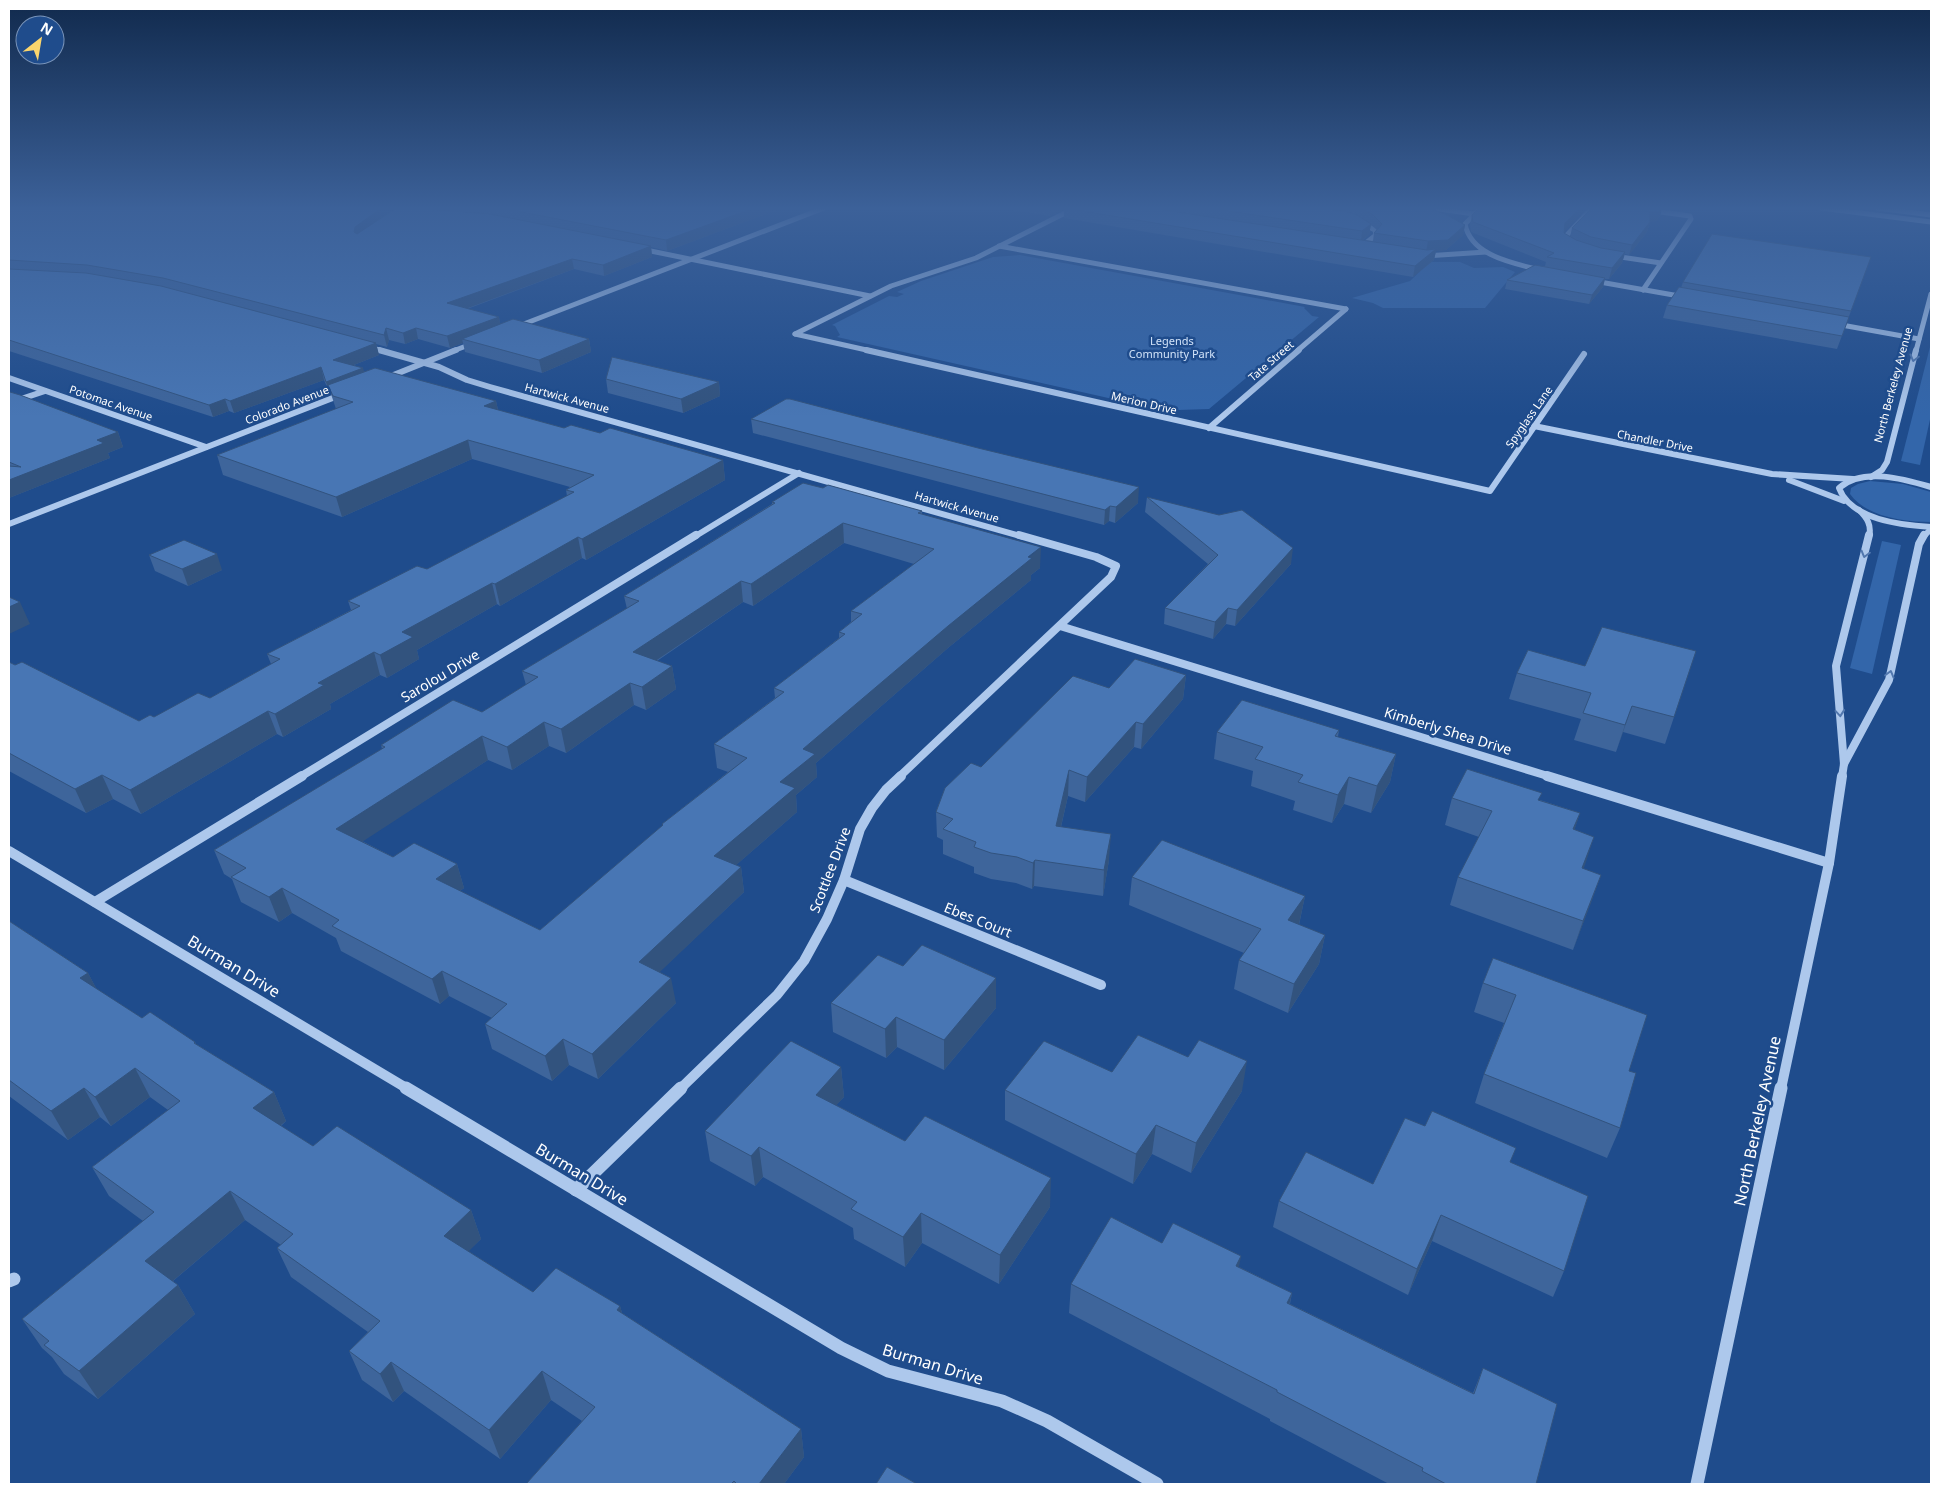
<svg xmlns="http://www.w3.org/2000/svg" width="1940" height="1493" viewBox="0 0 1940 1493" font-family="'Noto Sans',sans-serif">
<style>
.green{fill:#36a}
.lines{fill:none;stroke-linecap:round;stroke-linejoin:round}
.minor-far4{stroke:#adc8ec;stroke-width:5}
.minor-far3{stroke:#adc8ec;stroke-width:6}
.minor-far2{stroke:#adc8ec;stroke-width:8}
.minor-far1{stroke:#adc8ec;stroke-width:10}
.minor{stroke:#adc8ec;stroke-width:13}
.wall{fill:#3e659b;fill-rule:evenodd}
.shaded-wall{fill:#32537e}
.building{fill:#4876b4;stroke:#32537e;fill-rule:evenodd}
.oneway{stroke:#5177ae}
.labels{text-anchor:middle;stroke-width:5;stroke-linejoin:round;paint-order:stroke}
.far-park-label{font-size:11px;fill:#d2e3f9;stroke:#1f4c8c}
.far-street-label{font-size:11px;fill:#fff;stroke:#1f4c8c}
.street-label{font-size:14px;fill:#fff;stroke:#1f4c8c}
.near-street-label{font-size:16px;fill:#fff;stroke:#1f4c8c}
</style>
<rect width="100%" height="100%" fill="#1f4c8c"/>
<g class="green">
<path d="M1020,255L1305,307L1304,308L1312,316L1319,317L1209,409L1178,410L1175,413L837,337L840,335L835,326L832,325L889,296L897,297L904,294L897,292L921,281L993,257Z"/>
<path d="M1430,262H1460L1474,268L1503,267L1515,272L1485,308H1383L1373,303L1352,298L1410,281Z"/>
<path d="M1931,343V415L1920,465L1901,461Z"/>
<path d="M1870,481L1903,484L1931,492V522C1905,522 1866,517 1850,494L1851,488L1858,484Z"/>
<path d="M1882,541L1901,545L1872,674L1850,668Z"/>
</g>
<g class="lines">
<g class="minor-far4">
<path d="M1432,208L1474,214"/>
<path d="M1481,208L1465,224C1471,256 1513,263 1540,270"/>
<path d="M1632,208L1690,216L1691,219L1643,290"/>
<path d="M1821,208L1931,222"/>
<path d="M1877,208L1931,215"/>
<path d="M1359,222L1375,230L1376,235L1362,246"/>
<path d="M1568,244L1565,241L1566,236L1592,208"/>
<path d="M999,246L1346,309"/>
<path d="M641,249L870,296"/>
<path d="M1425,256L1486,252"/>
<path d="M1614,256L1661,263"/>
<path d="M1594,281L1685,297"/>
<path d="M1836,324L1919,339"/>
<path d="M516,327L824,208"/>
<path d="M795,334L871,351"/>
<path d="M795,334L891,286L976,258L1075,208"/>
<path d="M368,347L383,351"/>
<path d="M453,351L474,343"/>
<path d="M1297,351L1346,309"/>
<path d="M1916,351L1931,294"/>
</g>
<g class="minor-far3">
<path d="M379,350L439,367L467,380L490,387L1024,537"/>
<path d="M866,350L1490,491L1584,354"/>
<path d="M9,378L206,447"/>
<path d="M386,378L456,350"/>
<path d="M9,403L45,391"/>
<path d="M1534,426L1772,474L1853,479"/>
<path d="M1209,428L1299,350"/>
<path d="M1871,477L1882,470L1887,462L1916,350"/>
<path d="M1789,480L1844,501"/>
<path d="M1931,487C1904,479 1863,467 1839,488C1851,520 1901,525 1931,527"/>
<path d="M1859,510C1867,518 1872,525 1869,537"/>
<path d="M9,524L343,394"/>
<path d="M694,537L799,473"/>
<path d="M1923,537L1931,529"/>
</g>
<g class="minor-far2">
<path d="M1060,626L1551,777"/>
<path d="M1844,764L1889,680L1919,544L1924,535"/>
<path d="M300,777L696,535"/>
<path d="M899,777L1111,577L1116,566L1096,557L1019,535"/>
<path d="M1842,777L1844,764L1836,666L1869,535"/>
</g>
<g class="minor-far1">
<path d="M1547,776L1829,863"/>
<path d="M9,851L408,1089"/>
<path d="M844,880L1101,985"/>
<path d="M95,902L302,776"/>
<path d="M680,1089L777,995L804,961L827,919L844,880L860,829L872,808L886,790L901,776"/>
<path d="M1781,1089L1829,863L1842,776"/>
</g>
<g class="minor">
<path d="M406,1088L841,1348L888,1371L1002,1401L1047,1421L1157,1484"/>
<path d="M576,1190L681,1088"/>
<path d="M9,1281L14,1279"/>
<path d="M1697,1484L1781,1088"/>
</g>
</g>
<g class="wall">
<path d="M9,208H399L396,209H408V208H782L667,251L651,247L652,257L604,276L574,269L467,309L499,317L500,324L589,339L591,352L542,373L465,352L463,343L450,348L418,339L405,344L389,340L387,347L376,344L379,355L354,365L364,372L496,401L498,410L564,428L600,433L723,460L725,480L586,560L582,558L500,606L497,604L417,650L419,659L387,678L380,675L330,704L331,709L283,737L277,734L141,814L113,799L86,813L9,771V662L139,721L154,717L210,698L271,664L267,654L351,610L348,601L427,569L567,496L566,490L570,487L472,459L342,517L223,475L217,455L336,409L331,394H330L324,380L234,413L229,411L213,417L9,351ZM380,210H393L382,217Z"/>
<path d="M1000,208H1428L1465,225L1463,235L1446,250L1436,251L1434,260L1413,277L1064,218V209L1050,216ZM1370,224L1377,230L1374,233L1373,241L1363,240L1369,235L1371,224Z"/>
<path d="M1592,208H1667H1662L1660,216L1656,221L1650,222L1647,232L1629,255L1625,254L1622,263L1609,279H1605L1603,287L1589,304L1505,289L1507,280L1545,266L1546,262L1471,232L1470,225L1472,215L1564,232V233L1570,237L1572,228Z"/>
<path d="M1683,282L1851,311L1837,349L1663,318L1667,305L1681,288Z"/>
<path d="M606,379L719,382L720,396L683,413L608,393Z"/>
<path d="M9,392L118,432L123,447L108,453L110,458L9,498Z"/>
<path d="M751,419L1138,503L1115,523L1109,521L1104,525L753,433Z"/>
<path d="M823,488L922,511V514L1040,568L1031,575V580L948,648L816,763L817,777L796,795L797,812L736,865L741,867L744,892L659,972L676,1003L598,1079L569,1065L552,1081L492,1049L485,1024L492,1018L449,996L440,1004L341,951L336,938L292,913L279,922L241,902L232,879L224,874L214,850L382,749L381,745L482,712L526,685L522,671L627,609L624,596L772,504V502ZM844,543L914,564L851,611V622L839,632V638L774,688L775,698L714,744L717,768L728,772L662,824V826L540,930L460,891L464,888L457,864L393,857L362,841L488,760L512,770L549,746L566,753L634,705L646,710L676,689L672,666L657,661L743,602L753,606Z"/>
<path d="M1147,497L1291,564L1235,626L1226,624L1213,639L1164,624L1165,608L1208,564L1145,512Z"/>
<path d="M149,555L222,570L188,586L155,571Z"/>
<path d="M1528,650L1674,717L1665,744L1623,732L1616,752L1574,740L1581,719L1509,699L1517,673Z"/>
<path d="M1186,675L1183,699L1141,749L1134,747L1085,802L1068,796L1061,827L1109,860L1103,896L1034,886L1032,889L1016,883L991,879L974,873V867L943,854V840L937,837L936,812L981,767L1109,688Z"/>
<path d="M1339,730L1338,737L1396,754L1390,782L1371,813L1344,804L1332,823L1293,810L1295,801L1251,786L1253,771L1214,759L1217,732Z"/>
<path d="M1452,798L1540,800L1580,813L1574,830L1583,869L1601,875L1573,950L1450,905L1458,877L1479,837L1445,825Z"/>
<path d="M1132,877L1305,896L1299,925L1325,935L1319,964L1288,1013L1234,989L1239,960L1244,953L1129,905Z"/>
<path d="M9,921L88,973L97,990L142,1018L195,1042L196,1044L274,1092L286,1121L281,1126L313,1146L471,1210L481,1239L468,1251L533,1292L620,1306L622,1313L801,1429L804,1457L784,1484H528L527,1483L582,1421L551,1400L500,1459L404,1391L393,1402L362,1380L349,1351L368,1332L291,1277L277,1248L281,1245L245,1220L173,1281L178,1285L195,1314L98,1399L64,1374L52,1357L42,1348L22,1319L143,1221L109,1196L92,1167L168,1110L150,1097L111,1126L100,1117L68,1140L9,1096Z"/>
<path d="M1493,958L1629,1071L1620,1128L1607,1158L1475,1103L1484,1074L1504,1023L1474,1012L1483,983Z"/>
<path d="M903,966L996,978V1008L944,1070L897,1047L886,1058L833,1032L831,1003Z"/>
<path d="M841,1067L844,1097L836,1105L905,1141L1050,1207L999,1284L922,1243L905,1267L854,1239L853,1228L763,1177L755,1186L710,1161L705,1131Z"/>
<path d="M1112,1072L1242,1091L1191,1173L1152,1154L1133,1184L1005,1120V1090Z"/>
<path d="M1511,1162L1564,1271L1553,1297L1432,1241L1408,1295L1273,1227L1279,1201L1373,1184Z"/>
<path d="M1162,1243L1239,1267L1292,1293L1290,1304L1473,1393L1483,1368L1536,1484H1389L1270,1421V1419L1069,1313L1071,1284Z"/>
</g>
<g class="shaded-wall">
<path d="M754,208H782L667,251L666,240Z"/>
<path d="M1050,208H1068L1050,216Z"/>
<path d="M1580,208H1586L1563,233L1565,223Z"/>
<path d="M1662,208L1660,216L1656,221L1648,222L1650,212Z"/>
<path d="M380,209L382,219L357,237L354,232L355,227Z"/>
<path d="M1650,222L1647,232L1629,255L1632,245Z"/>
<path d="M1371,224L1369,235L1361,241L1362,231Z"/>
<path d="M1465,225L1463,235L1446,250L1436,251L1434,260L1413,277L1415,266L1426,252L1428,241Z"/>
<path d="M651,246L652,257L604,276L603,265Z"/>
<path d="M1625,252L1622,263L1609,279L1612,268Z"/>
<path d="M572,259L574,269L449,315L447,303Z"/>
<path d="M1605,278L1603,287L1589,304L1592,295Z"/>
<path d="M499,317L501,328L462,339L463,343L450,348L447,336Z"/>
<path d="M386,328L389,340L387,347L384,335Z"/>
<path d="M416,328L418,339L405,344L403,333Z"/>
<path d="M589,339L591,352L542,373L539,360Z"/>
<path d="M376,343L379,355L336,372L333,360Z"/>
<path d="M321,367L324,380L234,413L230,401Z"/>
<path d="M363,368L367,380L328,385L331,394H330L326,382Z"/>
<path d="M719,382L720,396L683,413L681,399Z"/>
<path d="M225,399L229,411L213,417L209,405Z"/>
<path d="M496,401L500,419L484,406Z"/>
<path d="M118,432L123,447L108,453L110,458L9,498V480L97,440Z"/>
<path d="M468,440L472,459L342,517L336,497Z"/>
<path d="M723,460L725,480L586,560L582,539Z"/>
<path d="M1139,487L1138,503L1115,523L1116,507Z"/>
<path d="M1110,506L1109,521L1104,525L1105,510Z"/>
<path d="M843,523L844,543L753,606L751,584Z"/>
<path d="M578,537L582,558L500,606L495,584Z"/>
<path d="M1041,547L1040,568L1031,575V580L948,648L816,763L817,777L796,795L797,812L718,881L714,856L780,782L803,749Z"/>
<path d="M1293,548L1291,564L1235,626L1237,610Z"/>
<path d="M217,554L222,570L188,586L182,569Z"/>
<path d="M741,581L743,602L636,674L633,652Z"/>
<path d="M492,583L497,604L417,650L419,659L387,678L380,655L402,632Z"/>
<path d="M20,602L30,624L9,634V607Z"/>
<path d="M1228,608L1226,624L1213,639L1215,622Z"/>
<path d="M374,652L380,675L330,704L331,709L283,737L275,714L318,683Z"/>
<path d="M672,666L676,689L646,710L642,687Z"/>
<path d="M1186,675L1183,699L1141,749L1143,724Z"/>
<path d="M630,683L634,705L566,753L561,729Z"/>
<path d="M1632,706L1623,732L1616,752L1625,725Z"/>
<path d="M268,711L277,734L141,814L130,790Z"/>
<path d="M544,722L549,746L512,770L507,747Z"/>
<path d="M1136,722L1134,747L1085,802L1087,777Z"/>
<path d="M482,736L488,760L345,853L336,829Z"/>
<path d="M1396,754L1390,782L1371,813L1377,786Z"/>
<path d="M1069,770L1068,796L1055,852L1056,826Z"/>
<path d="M102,775L113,799L86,813L75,789Z"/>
<path d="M1349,777L1344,804L1332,823L1338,795Z"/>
<path d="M1580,813L1571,841L1573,829Z"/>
<path d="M1111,834L1109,860L1103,896L1104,870Z"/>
<path d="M1594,837L1585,865L1572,897L1582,868Z"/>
<path d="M1035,860L1034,886L1032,889L1033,863Z"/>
<path d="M457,864L464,888L443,904L436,879Z"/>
<path d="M741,867L744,892L643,988L639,962Z"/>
<path d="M1601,875L1591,903L1573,950L1583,921Z"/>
<path d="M282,888L292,913L279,922L269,897Z"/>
<path d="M1305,896L1299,924L1283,949L1288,920Z"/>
<path d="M1325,935L1319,964L1288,1013L1294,984Z"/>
<path d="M442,971L449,996L440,1004L432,979Z"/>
<path d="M88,973L103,1001L80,978Z"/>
<path d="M671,978L676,1003L598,1079L592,1054Z"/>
<path d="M996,978V1008L944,1070V1040Z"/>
<path d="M896,1017L897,1047L886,1058L885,1029Z"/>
<path d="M563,1039L569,1065L552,1081L545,1056Z"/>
<path d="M1247,1061L1242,1091L1191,1173L1196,1143Z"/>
<path d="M841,1067L844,1097L819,1124L816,1095Z"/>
<path d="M135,1068L150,1097L111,1126L95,1097Z"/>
<path d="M84,1088L100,1117L68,1140L51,1111Z"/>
<path d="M274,1092L286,1121L266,1137L253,1108Z"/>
<path d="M1156,1125L1152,1154L1133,1184L1136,1154Z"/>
<path d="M759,1147L763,1177L755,1186L751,1156Z"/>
<path d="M1051,1178L1050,1207L999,1284L1000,1255Z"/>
<path d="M230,1191L245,1220L162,1290L145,1261Z"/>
<path d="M471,1210L481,1239L455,1265L444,1236Z"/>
<path d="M921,1213L922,1243L905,1267L903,1237Z"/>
<path d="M1441,1215L1432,1241L1408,1295L1417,1269Z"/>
<path d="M1241,1256L1236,1285V1266Z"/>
<path d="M178,1285L195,1314L98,1399L79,1371Z"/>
<path d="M1292,1293L1285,1322L1287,1303Z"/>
<path d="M620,1306L628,1335L617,1310Z"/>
<path d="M391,1362L404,1391L393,1402L380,1374Z"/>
<path d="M542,1371L551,1400L500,1459L489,1430Z"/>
<path d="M801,1429L804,1457L784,1484H759Z"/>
</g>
<g class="building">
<path d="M9,208H297L380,209L355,227L354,232L357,234L395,209H425L490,214L651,246L603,265L572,259L447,303L499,317L447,336L416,328L403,333L386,328L384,335L163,278L87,265L9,260Z"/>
<path d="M501,208H754L666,240Z"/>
<path d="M1064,208H1151L1427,250L1436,249L1415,266Z"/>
<path d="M1208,208H1316L1345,211L1357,215L1371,224L1362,231Z"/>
<path d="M1358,208H1428L1445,214L1465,225L1448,240L1428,241L1374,233L1382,224L1372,214Z"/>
<path d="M1479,208H1580L1565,223L1564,233L1576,240L1601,248L1625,252L1612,268L1547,257L1554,253L1473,222L1472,215Z"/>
<path d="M1592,208H1662L1659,211L1650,212V222L1632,245L1591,237L1572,228Z"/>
<path d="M1712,234L1871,257L1851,311L1683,282Z"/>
<path d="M1535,265L1605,278L1592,295L1507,280Z"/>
<path d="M9,269L86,273L161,286L376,343L333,360L363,368L326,382L321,367L230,401L225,399L209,405L9,340Z"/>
<path d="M1679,287L1849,317L1842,336L1667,305Z"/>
<path d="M513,319L589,339L539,360L462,339Z"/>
<path d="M612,357L719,382L681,399L606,379Z"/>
<path d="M375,368L496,401L484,406L564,428L571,425L600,433L610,428L723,460L582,539L578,537L495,584L492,583L402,632L413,637L380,655L374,652L318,683L324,685L275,714L268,711L130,790L102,775L75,789L9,753V662L15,665L22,662L139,721L150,715L154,717L198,693L210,698L280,659L267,654L360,606L348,601L417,566L427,569L574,492L566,490L594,475L468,440L336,497L217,455L353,402L333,396L328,385Z"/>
<path d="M9,392H10L20,395L118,432L97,440L104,443L9,480V466L21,467L9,462Z"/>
<path d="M786,399H790L978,448L1139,487L1116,507L1110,506L1105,510L751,419Z"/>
<path d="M803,483L823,488L828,485L922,511L918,513L1041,547L1028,557L1032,558L948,626L803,749L815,754L780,782L795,788L714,856L741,867L639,962L671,978L592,1054L563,1039L545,1056L485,1024L507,1004L442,971L432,979L332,926L339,920L282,888L269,897L231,877L246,868L214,850L385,747L381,745L453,700L482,712L538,677L522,671L639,601L624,596L775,503L772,502ZM843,523L934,549L851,611L862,614L839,632L845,634L774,688L784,692L714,744L747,758L662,824L663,825L540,930L436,879L457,864L414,843L393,857L336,829L482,736L507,747L544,722L561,729L630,683L642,687L672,666L633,652L741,581L751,584Z"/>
<path d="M1147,497L1219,515L1242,510L1293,548L1237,610L1228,608L1215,622L1165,608L1218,555Z"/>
<path d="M184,540L217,554L182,569L149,555Z"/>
<path d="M9,597L20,602L9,607Z"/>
<path d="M1602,627L1696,651L1674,717L1632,706L1625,725L1583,713L1591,693L1517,673L1528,650L1585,666Z"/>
<path d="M1135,659L1186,675L1143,724L1136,722L1087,777L1069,770L1056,826L1111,834L1104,870L1035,860L1033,863L1017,857L991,853L974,847L976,842L943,829L953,819L936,812L945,788L971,763L981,767L1073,676L1109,688Z"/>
<path d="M1242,700L1339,730L1335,736L1396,754L1377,786L1349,777L1338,795L1298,782L1303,775L1255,759L1263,747L1217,732Z"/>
<path d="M1467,769L1542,793L1538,800L1580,813L1573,829L1594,837L1582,868L1601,875L1583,921L1458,877L1492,811L1452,798Z"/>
<path d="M1162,840L1305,896L1288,920L1325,935L1294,984L1239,960L1261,929L1132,877Z"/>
<path d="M9,921L88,973L80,978L142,1018L150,1012L195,1042L194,1043L274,1092L253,1108L313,1146L337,1126L471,1210L444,1236L533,1292L556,1268L620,1306L617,1310L801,1429L759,1484H737L734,1481L731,1484H529L527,1483L595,1407L542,1371L489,1430L391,1362L380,1374L349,1351L380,1321L277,1248L293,1234L230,1191L145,1261L178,1285L79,1371L44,1345L49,1341L22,1319L154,1212L92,1167L180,1101L135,1068L95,1097L84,1088L51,1111L9,1080Z"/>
<path d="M922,945L996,978L944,1040L896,1017L885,1029L831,1003L878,955L903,966Z"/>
<path d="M1493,958L1647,1015L1629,1071L1636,1073L1620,1128L1484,1074L1516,995L1483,983Z"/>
<path d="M1138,1035L1188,1057L1199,1040L1247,1061L1196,1143L1156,1125L1136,1154L1005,1090L1044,1041L1112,1072Z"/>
<path d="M791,1041L841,1067L816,1095L905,1141L925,1116L1051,1178L1000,1255L921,1213L903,1237L851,1209L857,1202L759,1147L751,1156L705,1131Z"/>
<path d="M1432,1111L1516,1148L1510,1162L1588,1196L1564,1271L1441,1215L1417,1269L1279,1201L1306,1152L1373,1184L1405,1118L1425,1126Z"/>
<path d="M1111,1217L1162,1243L1173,1223L1241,1256L1236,1266L1292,1293L1287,1303L1474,1394L1483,1368L1557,1404L1536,1484H1446L1422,1471L1423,1468L1277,1392V1390L1071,1284Z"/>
<path d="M887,1467L917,1484H876Z"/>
</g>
<defs><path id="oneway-chevron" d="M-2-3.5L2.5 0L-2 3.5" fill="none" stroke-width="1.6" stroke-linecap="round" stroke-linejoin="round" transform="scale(1.25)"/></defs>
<g class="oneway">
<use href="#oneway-chevron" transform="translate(1914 358) rotate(105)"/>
<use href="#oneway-chevron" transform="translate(1865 554) rotate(105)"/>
<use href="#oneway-chevron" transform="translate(1890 674) rotate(-75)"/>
<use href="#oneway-chevron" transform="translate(1840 713) rotate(85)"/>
</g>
<linearGradient id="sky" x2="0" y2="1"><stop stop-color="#112a4d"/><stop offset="0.5" stop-color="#3c6199"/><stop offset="1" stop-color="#3c6199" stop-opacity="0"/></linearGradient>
<rect width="1940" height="417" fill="url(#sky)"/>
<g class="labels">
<g class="far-park-label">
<text x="1172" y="345">Legends<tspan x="1172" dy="13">Community Park</tspan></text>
</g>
<g class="far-street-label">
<text transform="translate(1271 361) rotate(-41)" y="4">Tate Street</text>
<text transform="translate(1893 385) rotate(-75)" y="4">North Berkeley Avenue</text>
<text transform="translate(567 398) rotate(15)" y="4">Hartwick Avenue</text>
<text transform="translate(111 403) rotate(19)" y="4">Potomac Avenue</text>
<text transform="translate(1144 403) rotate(13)" y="4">Merion Drive</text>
<text transform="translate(287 405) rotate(-21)" y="4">Colorado Avenue</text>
<text transform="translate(1529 417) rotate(-55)" y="4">Spyglass Lane</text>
<text transform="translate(1655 441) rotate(11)" y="4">Chandler Drive</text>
<text transform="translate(957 507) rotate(16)" y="4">Hartwick Avenue</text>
</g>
<g class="street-label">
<text transform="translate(440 676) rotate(-31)" y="5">Sarolou Drive</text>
<text transform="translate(1448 731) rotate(17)" y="5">Kimberly Shea Drive</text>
<text transform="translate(830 870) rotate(-69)" y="5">Scottlee Drive</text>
<text transform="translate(978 920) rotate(22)" y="5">Ebes Court</text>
</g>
<g class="near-street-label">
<text transform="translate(234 966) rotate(31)" y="6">Burman Drive</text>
<text transform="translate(1757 1121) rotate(-78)" y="6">North Berkeley Avenue</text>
<text transform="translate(582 1174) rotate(31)" y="6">Burman Drive</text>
<text transform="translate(933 1364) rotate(17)" y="6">Burman Drive</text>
</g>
</g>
<rect width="1940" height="1493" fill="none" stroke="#ffffff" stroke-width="20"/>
<g transform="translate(40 40) rotate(31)"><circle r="24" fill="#1f4c8c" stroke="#7994ba"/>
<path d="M0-4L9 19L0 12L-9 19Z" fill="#fad56d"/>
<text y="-8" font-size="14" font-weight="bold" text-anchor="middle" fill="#ffffff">N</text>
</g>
</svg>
